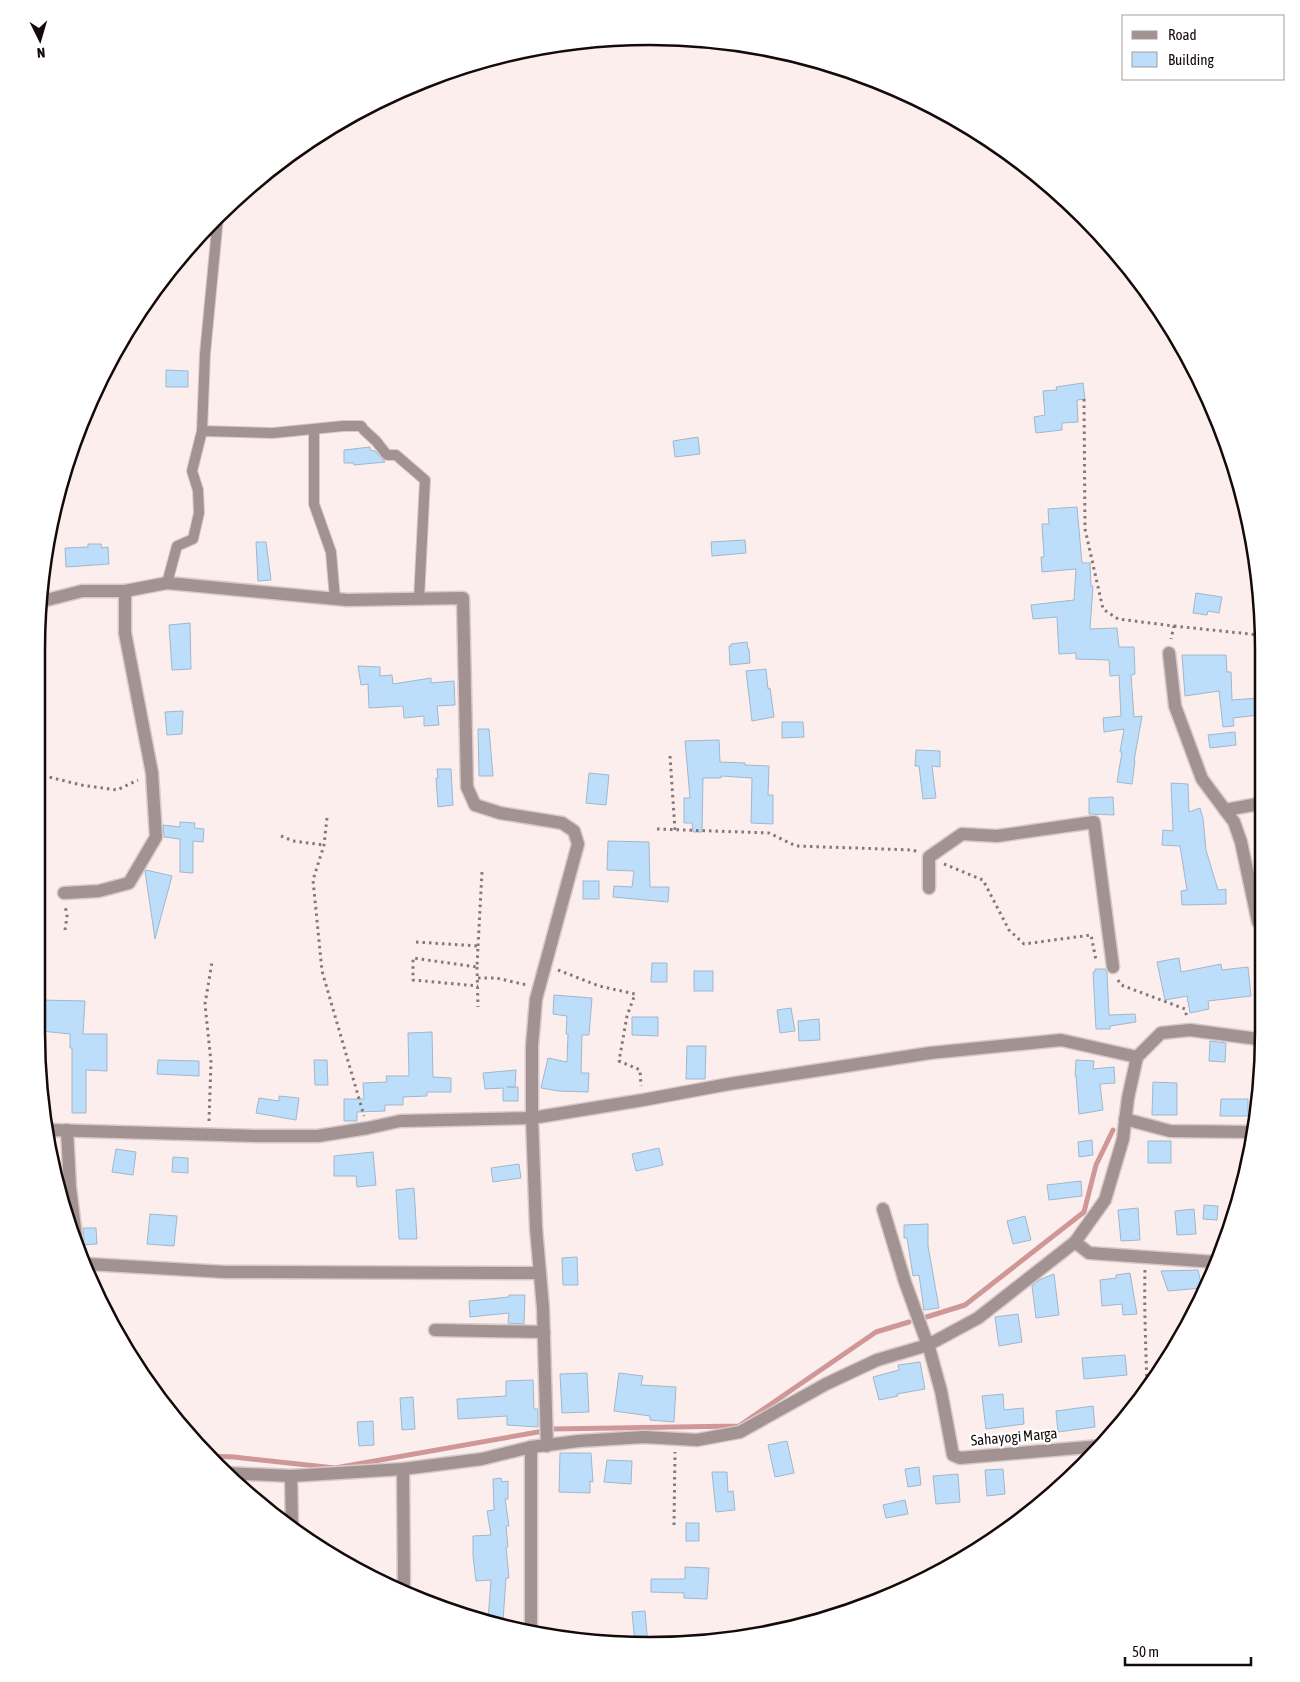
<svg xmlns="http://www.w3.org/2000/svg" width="1300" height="1682" viewBox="0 0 1300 1682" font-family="'Asap Condensed',sans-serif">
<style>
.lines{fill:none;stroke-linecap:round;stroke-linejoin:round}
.stream{stroke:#cf9796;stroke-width:5}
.building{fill:#bcdefb;stroke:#a0b7cb}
.lane-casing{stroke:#d8caca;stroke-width:12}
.street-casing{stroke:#d8caca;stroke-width:15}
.path{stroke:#847777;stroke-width:3;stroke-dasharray:2.5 4;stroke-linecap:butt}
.lane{stroke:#a29392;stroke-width:10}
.street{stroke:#a29392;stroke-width:12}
.labels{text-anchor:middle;stroke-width:4.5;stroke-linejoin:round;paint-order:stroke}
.street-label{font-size:15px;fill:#150a0a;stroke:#fff}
.rim{fill:none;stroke:#150a0a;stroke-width:2.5}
</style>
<rect width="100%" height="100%" fill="#fdeeee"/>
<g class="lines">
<g class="stream">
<path d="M920,1319L965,1305L1084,1212L1096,1165L1113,1130"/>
<path d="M552,1429L739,1426L876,1332L909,1322"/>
<path d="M209,1456L234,1457L335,1468L538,1432"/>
</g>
</g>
<g class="building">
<path d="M166,370L188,371V387H166Z"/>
<path d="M1083,383L1085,399L1077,400L1078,422L1062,423V430L1036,433L1034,417L1045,415L1043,391L1057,390L1056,387Z"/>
<path d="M698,437L700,454L675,457L673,441Z"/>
<path d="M370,447V450L375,451L385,462L354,465V463H344V450Z"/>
<path d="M1077,507L1082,563H1090L1091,586H1093L1090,629L1117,628L1119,647H1134L1135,674L1131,675L1134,717L1142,716L1134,761H1135L1132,784L1117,782L1122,752H1120L1124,729L1104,732L1103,718L1121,716L1119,675L1110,676L1109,660L1076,659V653L1059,654L1057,617L1033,619L1031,605L1074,600L1076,569L1042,572L1041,557H1044L1042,524H1049L1048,509Z"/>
<path d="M745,540L746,553L712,556L711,542Z"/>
<path d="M256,542H266L271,580L258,581Z"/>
<path d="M88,544H101L102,548L108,547L109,564L66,567L65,548L88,547Z"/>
<path d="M1196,593L1222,597L1219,613L1208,611L1207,615L1193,613Z"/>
<path d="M190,623L191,669L172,670L169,625Z"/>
<path d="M747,642L748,649H749L750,663L730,665L729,646H731V644Z"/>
<path d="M1182,655H1226L1227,672H1231L1232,700L1259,698V715L1233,718L1234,726L1223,727L1219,691L1185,696Z"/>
<path d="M358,666L380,667V676L392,675L393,684L431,678V683L454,681L455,705L437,706L439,725L424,726V716L404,718L403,706L369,708L368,684L361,685Z"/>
<path d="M766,669L768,689L770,688L774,717L752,721L746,671Z"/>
<path d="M183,711L182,734L167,735L165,712Z"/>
<path d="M782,722H803L804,737L782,738Z"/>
<path d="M478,729H489L493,776H479Z"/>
<path d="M1235,732L1236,745L1210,748L1208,735Z"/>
<path d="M719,740L720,762L745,763V765L769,766L768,795H773V824L751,823L752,778L721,776V778H703L702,832H693L692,823H684V798H690L685,741Z"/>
<path d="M916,750L940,751V767L932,766L936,798L923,799L919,766H915Z"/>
<path d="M437,769H451L453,805L438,807L436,778H438Z"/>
<path d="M589,773L609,775L606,805L586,803Z"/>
<path d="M1171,783L1188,784L1189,812L1200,808L1203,818L1206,850L1218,890L1226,889V904L1182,905L1181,891L1187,890L1180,846L1162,845L1163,830L1173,831Z"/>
<path d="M1113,797L1114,815L1089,814V798Z"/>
<path d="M180,822L195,823L194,828L204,829L203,842L193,841V873L180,872V839L164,837L163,825L180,827Z"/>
<path d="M608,841L649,842L650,887H669L668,902L613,897L614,886L632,887L634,871L607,870Z"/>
<path d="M146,870L172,876L155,939L145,871Z"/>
<rect x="583" y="881" width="16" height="18"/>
<path d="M1179,958L1181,972L1221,964L1222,970L1248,967L1251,996L1208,1001L1209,1009L1190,1013L1187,996L1165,1000L1157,962Z"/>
<path d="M652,963H667V982H651Z"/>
<path d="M1095,969H1105L1107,972L1109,1015L1135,1014L1136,1022L1110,1026V1029H1096L1093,972H1095Z"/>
<rect x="694" y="971" width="19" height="20"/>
<path d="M554,995L592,998L589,1035H582L581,1073H589L588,1092L558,1091L541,1088L548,1058L567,1062L568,1034H566L567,1016L553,1014Z"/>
<path d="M41,1000L85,1001L83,1034H107V1071L86,1070V1113H72V1048H70V1034L41,1031Z"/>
<path d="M791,1008L795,1031L780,1033L777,1010Z"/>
<path d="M632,1017H658V1036L632,1035Z"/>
<path d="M819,1019L820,1040L799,1041L798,1021Z"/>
<path d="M432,1032L433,1077L451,1078V1092H427V1096L403,1097V1105H385V1111L357,1112V1121H344V1099H364L363,1083L387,1082L386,1076H409L408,1033Z"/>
<path d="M1210,1041L1226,1043L1225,1062L1209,1061Z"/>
<path d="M687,1046H706L705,1079H686Z"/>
<path d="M158,1060L199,1061V1076L157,1074Z"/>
<path d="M314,1060H327L328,1085H315Z"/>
<path d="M1076,1060L1094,1061L1093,1069L1114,1067L1115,1083L1100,1084L1103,1110L1079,1114L1076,1076H1075Z"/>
<path d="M516,1070L515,1087H507H518V1101H503V1088L485,1089L483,1073Z"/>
<path d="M1153,1082L1177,1083V1115H1152Z"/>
<path d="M279,1096L299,1098L296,1120L256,1113L259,1098L279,1101Z"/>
<path d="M1221,1099H1248V1116H1220Z"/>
<path d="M1092,1140L1093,1155L1079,1157L1078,1142Z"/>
<rect x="1148" y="1141" width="23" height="22"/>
<path d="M659,1148L663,1165L636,1171L632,1154Z"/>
<path d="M116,1149L136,1152L133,1175L112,1172Z"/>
<path d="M373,1152L376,1185L357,1187L356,1176H334V1156Z"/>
<path d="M173,1157L188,1158V1173L172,1172Z"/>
<path d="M519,1164L521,1178L493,1182L491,1168Z"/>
<path d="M1081,1181L1082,1196L1049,1200L1047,1185Z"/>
<path d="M414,1188L417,1239H399L396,1190Z"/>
<path d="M1204,1205L1218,1206L1217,1220L1203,1219Z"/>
<path d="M1138,1208L1140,1240L1121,1241L1118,1210Z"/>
<path d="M1194,1209L1196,1234L1177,1235L1175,1211Z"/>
<path d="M150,1214L177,1216L174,1246L147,1244Z"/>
<path d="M1025,1216L1031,1240L1013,1244L1007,1221Z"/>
<path d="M928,1224V1246L939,1308L924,1310L919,1275L913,1276L907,1238H904V1225Z"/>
<path d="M83,1228H96L97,1244L79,1245L84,1240Z"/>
<path d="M577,1257L578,1285H563L562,1258Z"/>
<path d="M1198,1270L1202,1288L1168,1291L1161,1271Z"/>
<path d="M1130,1273L1137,1314L1123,1315L1122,1304L1102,1306L1100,1280L1116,1278V1275Z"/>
<path d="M1054,1274L1059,1315L1036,1318L1032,1286L1039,1280Z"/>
<path d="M509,1295H525L524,1324L508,1323L509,1313L470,1317L469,1301L509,1297Z"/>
<path d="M1018,1314L1022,1342L999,1346L995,1317Z"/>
<path d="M1125,1355L1127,1375L1084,1379L1082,1358Z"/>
<path d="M920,1362L925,1389L897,1394L898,1396L879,1400L873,1377L899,1370L898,1365Z"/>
<path d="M587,1373L589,1412L562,1413L560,1374Z"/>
<path d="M619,1373L643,1376L641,1385L676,1387L674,1422L650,1420V1416L614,1411Z"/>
<path d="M533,1380L534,1409H538V1427L507,1425V1416L458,1419L457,1399L506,1396V1381Z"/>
<path d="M1003,1394L1004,1410L1023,1408L1024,1424L986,1429L982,1396Z"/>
<path d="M413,1397L415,1429L402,1430L400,1398Z"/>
<path d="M1093,1406L1095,1427L1058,1432L1056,1411Z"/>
<path d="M373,1421L374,1445L359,1446L357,1422Z"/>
<path d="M787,1441L794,1473L775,1477L768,1445Z"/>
<path d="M560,1453H591L593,1482L590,1481V1493L559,1492Z"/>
<path d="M607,1460L632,1461L631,1484L604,1482Z"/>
<path d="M919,1467L921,1485L908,1487L905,1469Z"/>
<path d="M1003,1469L1005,1494L987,1496L985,1470Z"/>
<path d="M712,1472H727L728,1492L733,1491L735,1510L716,1512Z"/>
<path d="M958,1474L960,1502L936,1504L933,1476Z"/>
<path d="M501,1478L502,1482L508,1481V1499H505L509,1526H506L508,1547H506L509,1578H506L503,1621L488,1620L491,1580L476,1581L473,1556V1536L491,1535L487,1511L494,1510L493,1479Z"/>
<path d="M905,1500L908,1514L886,1518L883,1505Z"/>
<rect x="686" y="1523" width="13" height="18"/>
<path d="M685,1567L709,1568L707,1599L684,1598V1593L651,1592V1579H685Z"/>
<path d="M645,1611L648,1646L635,1644L632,1612Z"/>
</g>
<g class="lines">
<g class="lane-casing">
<g id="lane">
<path d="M314,429V504L331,552L335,599"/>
<path d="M202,431L273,433L343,426H361L364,430L376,441L387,455H396L425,480L419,599"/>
<path d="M167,583L177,546L193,539L199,513L198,490L192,471L202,431L205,354L218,218"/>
</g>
</g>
<g class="street-casing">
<g id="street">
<path d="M39,602L82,591H125L167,583L347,600L463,598L467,787L475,805L500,813L562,823L574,831L578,844L536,999L532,1046V1118L536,1228L543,1308L547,1446"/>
<path d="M1169,653L1175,706L1202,779L1234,822L1241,842L1258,922"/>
<path d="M1225,810L1258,804"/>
<path d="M929,888V857L962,834L997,836L1094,822L1113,967"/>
<path d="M64,893L99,891L129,883L156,837L152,773L125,633V591"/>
<path d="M1125,1119L1170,1131L1254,1132"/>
<path d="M49,1130L256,1136H318L368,1128L400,1121L532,1118L643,1100L729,1084L930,1053L1061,1040L1137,1057"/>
<path d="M67,1130L70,1187L76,1237"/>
<path d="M883,1209L905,1282L930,1351L941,1391L953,1455L960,1458L1101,1446"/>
<path d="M1075,1242L1089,1253L1215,1262"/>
<path d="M88,1264L225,1272L540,1273"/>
<path d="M435,1330L544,1332"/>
<path d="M403,1469L404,1589"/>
<path d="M225,1473L291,1476L403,1469L482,1459L531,1447L579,1441L644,1437L697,1440L740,1432L826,1384L877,1360L928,1345L978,1318L1075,1242L1105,1200L1123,1139L1128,1098L1137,1057L1161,1033L1190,1030L1258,1039"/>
<path d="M291,1476L292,1524"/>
<path d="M531,1630V1447"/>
</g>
</g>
<g class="path">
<path d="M1084,399L1085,529L1103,609L1118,619L1174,626L1171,639"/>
<path d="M1174,626L1259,635"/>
<path d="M670,756L675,830"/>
<path d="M37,774L81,785L117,790L138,780"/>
<path d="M327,818L324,845L313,880L322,971L364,1116"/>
<path d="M657,829L769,833L796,846L913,850L918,852"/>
<path d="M281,836L293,841L324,845"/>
<path d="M944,864L983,880L1009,930L1024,944L1091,935L1096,960"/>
<path d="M65,930L67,916L65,905"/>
<path d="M416,942L478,946L477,967L413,958V980L478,986"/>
<path d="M478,946L482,872"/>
<path d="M477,967L478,1007"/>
<path d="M558,970L599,986L635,994L627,1016L619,1061L640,1070L641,1086"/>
<path d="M478,978H496L527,985"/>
<path d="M1118,980L1121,985L1185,1009L1187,1018"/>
<path d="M209,1121L211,1062L205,1004L212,962"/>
<path d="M1145,1270C1144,1310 1146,1349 1147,1389"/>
<path d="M674,1525L675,1452"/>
</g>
<use href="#lane" class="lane"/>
<use href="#street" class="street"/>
</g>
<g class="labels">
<g class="street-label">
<text transform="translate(1014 1437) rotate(-5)" y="5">Sahayogi Marga</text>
</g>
</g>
<path d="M0 0H1300V1682H0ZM650 45H650A605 605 0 0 1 1255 650V1032A605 605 0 0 1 650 1637H650A605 605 0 0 1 45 1032V650A605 605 0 0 1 650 45Z" fill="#fff" fill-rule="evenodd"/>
<path class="rim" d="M650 45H650A605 605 0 0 1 1255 650V1032A605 605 0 0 1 650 1637H650A605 605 0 0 1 45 1032V650A605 605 0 0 1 650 45Z"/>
<rect x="1122" y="15" width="162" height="65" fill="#ffffff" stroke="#a19d9d"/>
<rect x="1132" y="31" width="25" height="8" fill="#a29392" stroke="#a19d9d"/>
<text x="1168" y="40" font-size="15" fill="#150a0a">Road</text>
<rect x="1132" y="52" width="25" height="15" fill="#bcdefb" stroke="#a19d9d"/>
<text x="1168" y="65" font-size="15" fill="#150a0a">Building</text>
<g transform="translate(40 40) rotate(175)" stroke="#ffffff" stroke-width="4" paint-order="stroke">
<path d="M0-4L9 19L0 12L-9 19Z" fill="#150a0a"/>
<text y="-8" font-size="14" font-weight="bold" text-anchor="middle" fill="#150a0a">N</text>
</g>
<path d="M1125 1657v8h126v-8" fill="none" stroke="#150a0a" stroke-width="2.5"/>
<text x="1132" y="1657" font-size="15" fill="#150a0a" stroke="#ffffff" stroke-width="4" paint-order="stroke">50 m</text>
</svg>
